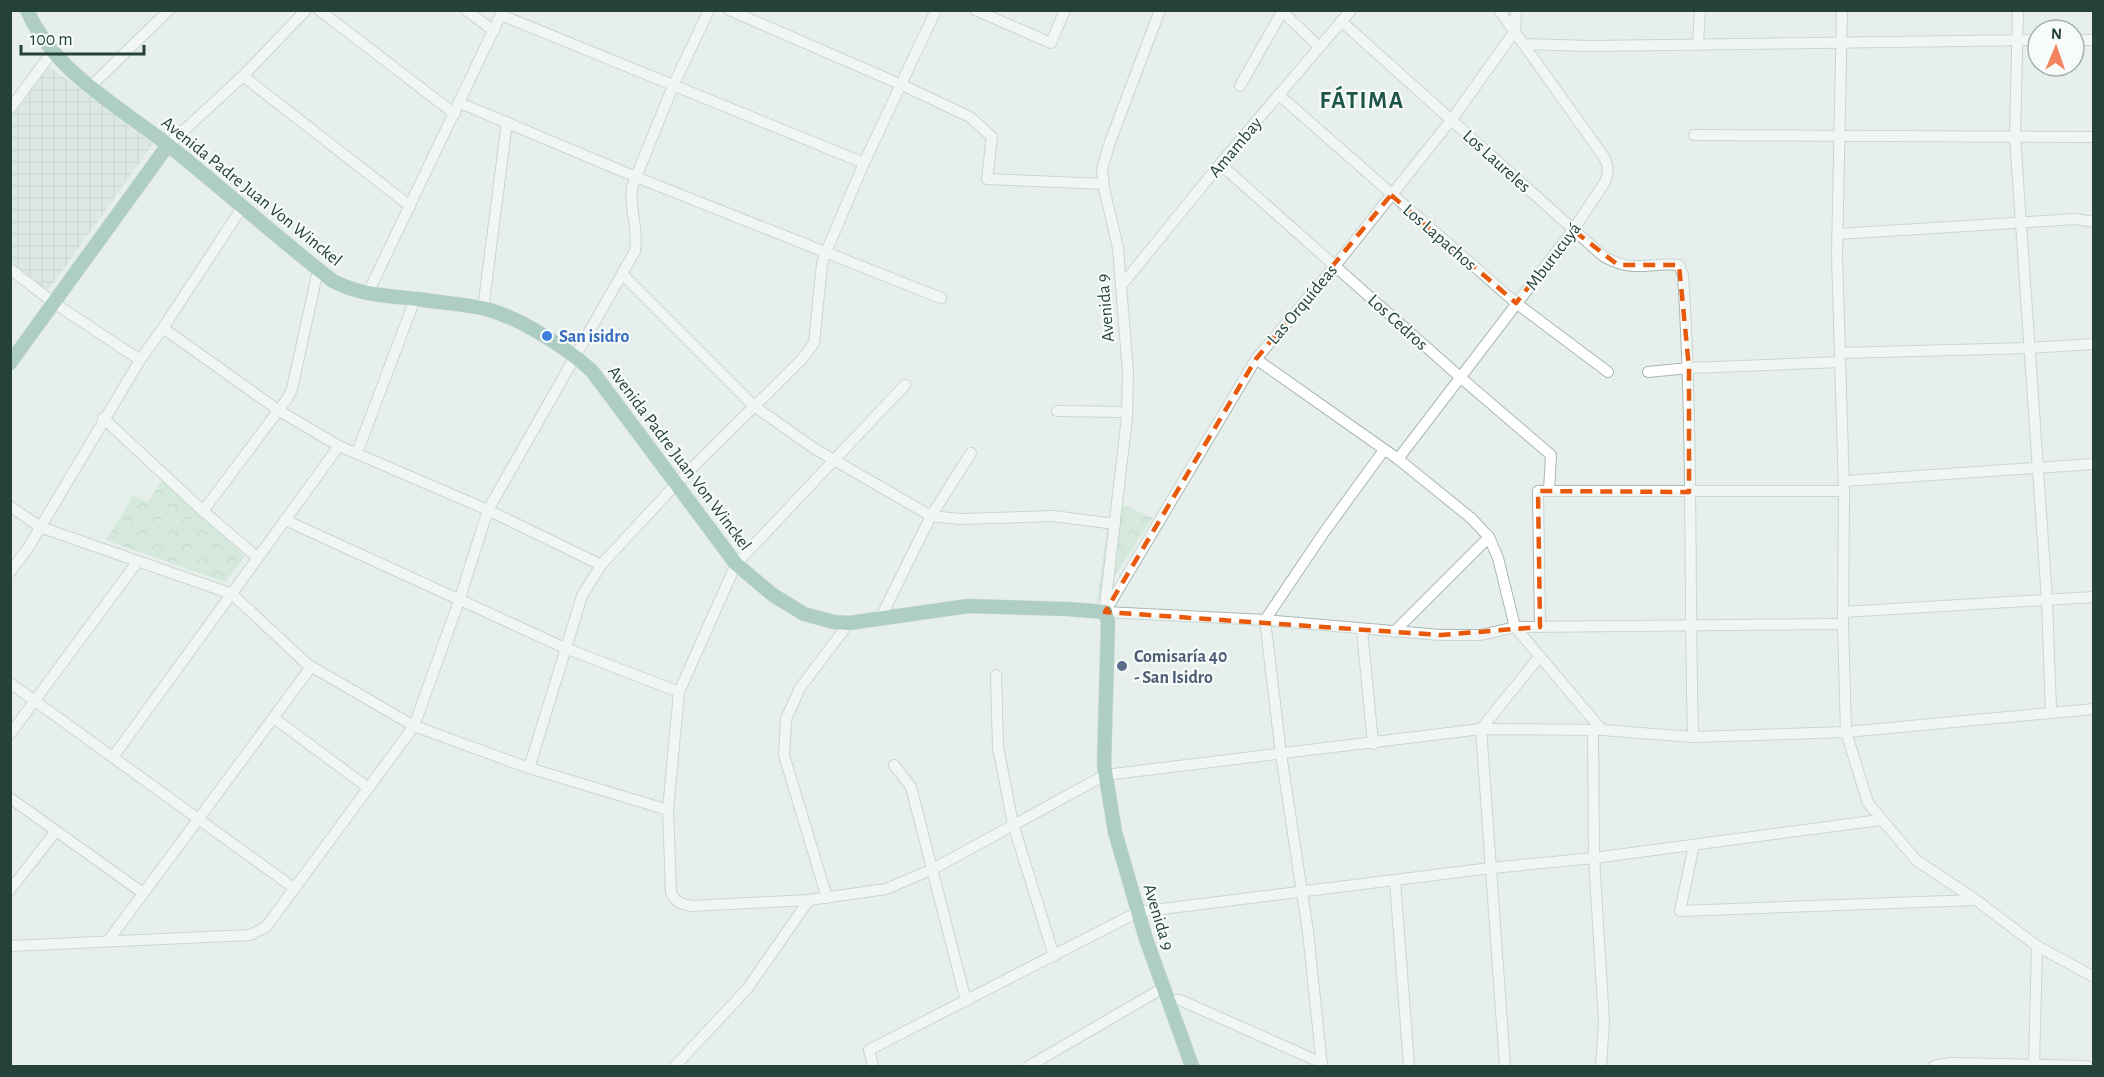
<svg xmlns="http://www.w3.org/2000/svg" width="2104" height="1077" viewBox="0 0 2104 1077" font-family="'Alegreya Sans',sans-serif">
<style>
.industrial{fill:url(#industrial-grid)}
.forest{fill:url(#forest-crowns)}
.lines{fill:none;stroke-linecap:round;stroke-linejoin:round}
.minor-casing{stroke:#a8b8b2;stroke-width:12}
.major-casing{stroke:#c2cac8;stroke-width:15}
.minor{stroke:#fff;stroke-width:10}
.major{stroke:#6aa596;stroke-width:14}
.marked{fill:none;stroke:#e8590c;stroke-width:4.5;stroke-dasharray:12 8;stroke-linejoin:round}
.shop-dot{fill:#3f7fe0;stroke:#f7fbf9;stroke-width:2}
.service-dot{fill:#5c6f8a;stroke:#f7fbf9;stroke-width:2}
.labels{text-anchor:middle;stroke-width:4.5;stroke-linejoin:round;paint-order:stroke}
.street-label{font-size:18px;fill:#24423a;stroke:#f7fbf9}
.shop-label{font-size:18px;font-weight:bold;fill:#366cbe;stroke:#f7fbf9;text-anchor:start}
.service-label{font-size:18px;font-weight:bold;fill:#4e5e75;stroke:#f7fbf9;text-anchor:start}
.district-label{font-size:24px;font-weight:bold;letter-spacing:1.5px;fill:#1f5548;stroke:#f7fbf9}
</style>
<defs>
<pattern id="industrial-grid" width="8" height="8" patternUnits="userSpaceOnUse" patternTransform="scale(1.5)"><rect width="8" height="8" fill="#d4dfda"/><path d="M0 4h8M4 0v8" fill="none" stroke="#b6c1bc"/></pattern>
<pattern id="forest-crowns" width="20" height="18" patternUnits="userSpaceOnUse" patternTransform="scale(1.5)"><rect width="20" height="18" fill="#bfe0c8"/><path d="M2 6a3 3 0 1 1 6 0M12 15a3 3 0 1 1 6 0" fill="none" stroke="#a4c1ad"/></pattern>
</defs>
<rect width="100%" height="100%" fill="#e6efeb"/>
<path class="industrial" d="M46,64L153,144L47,292L11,262L10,110Z"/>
<g class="forest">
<path d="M162,481L245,556L225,582L106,540L133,496L148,502Z"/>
<path d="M1112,500L1152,518L1096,605Z"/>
</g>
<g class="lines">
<g class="minor-casing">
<g id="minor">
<path d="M319,10L455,114"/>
<path d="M466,10L494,31"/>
<path d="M729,10L902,85L970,117L992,137L987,179L1103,184"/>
<path d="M975,10L1051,43L1065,10"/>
<path d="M1281,10L1319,47"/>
<path d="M1842,10L1837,254L1844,491L1843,624L1846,732L1868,803L1916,860L1976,900L2037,946L2094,977"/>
<path d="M2018,10L2015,137L2047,600L2051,712"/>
<path d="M501,15L864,163"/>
<path d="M1341,21L1603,256C1634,274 1647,262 1679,265L1683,275C1693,429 1689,583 1693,737"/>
<path d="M2074,40H2094"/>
<path d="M1524,44L1590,46L2038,40"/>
<path d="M1698,44L1700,10"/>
<path d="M243,76L410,206"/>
<path d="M1240,86L1283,10"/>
<path d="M90,87L169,10"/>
<path d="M1279,95L1516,303L1608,372"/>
<path d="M460,103L636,177L941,298"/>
<path d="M10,109L53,51"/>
<path d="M1694,135L2094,137"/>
<path d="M168,145L243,76L306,10"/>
<path d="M1220,164L1460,377L1551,455L1549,491"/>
<path d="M1838,234L2076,219L2094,222"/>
<path d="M10,269L54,303L140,360"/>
<path d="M623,275L754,406L815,449L931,516L960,519L1053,516L1115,524"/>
<path d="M1121,286L1220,164L1351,10"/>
<path d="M368,293L503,10"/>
<path d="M483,309L507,122"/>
<path d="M163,328L278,410L339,446L488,510L601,565"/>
<path d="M1840,353L2028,348L2094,344"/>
<path d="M1256,359L1398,459L1471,518L1489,537L1498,558L1515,627L1602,730"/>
<path d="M1648,372L1689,368L1840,362"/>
<path d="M905,385L736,564L679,692L668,810L671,892C675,902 681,904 692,906L809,900L886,889L931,870L1105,775L1481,729L1602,730L1693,737L1846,732L2094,709"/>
<path d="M1057,411L1127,412"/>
<path d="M103,418L203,511L258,558"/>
<path d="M357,453L415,299"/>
<path d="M1398,459L1573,230L1605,182C1609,173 1609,166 1604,157L1499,10"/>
<path d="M1844,481L2094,464"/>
<path d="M10,506L40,527L232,594L307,664L414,726L529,768L668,810"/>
<path d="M203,511L287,399L292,389L318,270"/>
<path d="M285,520L565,648L679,692"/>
<path d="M10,572L28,548L140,360L163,328L243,206"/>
<path d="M1105,606L1127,417L1128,372L1118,248L1104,188L1102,169L1110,142L1160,10"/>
<path d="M1105,612L1265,620L1440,635H1481L1515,627L1843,624"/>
<path d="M1105,612L1256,359L1335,266L1452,119L1515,31L1516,10"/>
<path d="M1843,612L2094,597"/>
<path d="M881,617L931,516L971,453"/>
<path d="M1540,627L1538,491H1844"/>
<path d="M1362,630L1373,744"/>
<path d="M1394,632L1489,537"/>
<path d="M996,675L998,747L1013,824L1054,956"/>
<path d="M10,683L294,888"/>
<path d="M274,718L367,787"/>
<path d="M1593,730L1594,858L1604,1022L1601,1066"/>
<path d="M10,734L138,561"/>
<path d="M113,757L339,446"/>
<path d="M894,765L911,787L966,1001"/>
<path d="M529,768L582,596L601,565L676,484L802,359L814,343L822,263L826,252L864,163L936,10"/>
<path d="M10,798L143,893"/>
<path d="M1694,845L1680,911L1975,900"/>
<path d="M1395,881L1409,1066"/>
<path d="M10,890L56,831"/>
<path d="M827,898L784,755L786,719L800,688L849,623"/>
<path d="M108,941L311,667"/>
<path d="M10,946L250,935L266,927L414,726L459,601L488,510L635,251C639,229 629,209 632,187L673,86L709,10"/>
<path d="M1167,1000H1180L1322,1063"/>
<path d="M675,1066L747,989L809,900"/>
<path d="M873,1066L869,1050L1138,912L1491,868L1594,858L1880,820"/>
<path d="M1029,1066L1163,988"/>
<path d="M1322,1066L1308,932L1281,754L1265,620L1325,531L1384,450"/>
<path d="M1505,1066L1481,729L1540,656"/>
<path d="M1934,1066L1951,1063L2087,1066"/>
<path d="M2034,1066L2037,946"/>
</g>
</g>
<g class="major-casing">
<g id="major">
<path d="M27,10C55,75 126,110 178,153C230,195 280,240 333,281C359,295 389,296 418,299C442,303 467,304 490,310C523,320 567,348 592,371L736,564L773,595L804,614L834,622L849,623L968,606L1067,609L1105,612L1108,622L1104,765L1115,832L1146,939L1192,1066"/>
<path d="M10,363L168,145"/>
</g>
</g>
<use href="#minor" class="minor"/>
<use href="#major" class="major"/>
</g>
<path d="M0 0H2104V1077H0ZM1391,195L1516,303L1573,230L1618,265H1679L1689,368V492L1538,491L1540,627L1440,635L1105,612L1256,359Z" fill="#e6efeb" fill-opacity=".55" fill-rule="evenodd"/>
<path class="marked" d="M1391,195L1516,303L1573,230L1618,265H1679L1689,368V492L1538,491L1540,627L1440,635L1105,612L1256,359Z"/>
<circle class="shop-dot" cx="547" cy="336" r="6"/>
<circle class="service-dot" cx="1122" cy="666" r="6"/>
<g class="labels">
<g class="street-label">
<text transform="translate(1235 147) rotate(-50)" y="6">Amambay</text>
<text transform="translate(1497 161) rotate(42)" y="6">Los Laureles</text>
<text transform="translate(252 191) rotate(39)" y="6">Avenida Padre Juan Von Winckel</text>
<text transform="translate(1440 237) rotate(41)" y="6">Los Lapachos</text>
<text transform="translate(1553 256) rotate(-53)" y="6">Mburucuyá</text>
<text transform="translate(1302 304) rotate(-50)" y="6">Las Orquídeas</text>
<text transform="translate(1105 308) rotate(-95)" y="6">Avenida 9</text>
<text transform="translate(1398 322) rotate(42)" y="6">Los Cedros</text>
<text transform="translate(680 458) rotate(53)" y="6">Avenida Padre Juan Von Winckel</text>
<text transform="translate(1159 917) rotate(73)" y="6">Avenida 9</text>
</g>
<g class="shop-label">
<text x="559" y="342">San isidro</text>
</g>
<g class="service-label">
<text x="1134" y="662">Comisaría 40<tspan x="1134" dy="21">- San Isidro</tspan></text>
</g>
<g class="district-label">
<text x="1362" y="108">FÁTIMA</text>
</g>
</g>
<rect width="2104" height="1077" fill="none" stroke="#24423a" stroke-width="24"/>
<g transform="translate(2056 48) rotate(2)"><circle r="28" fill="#f7fbf9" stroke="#a3b1ad" stroke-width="1.5"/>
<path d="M0-4.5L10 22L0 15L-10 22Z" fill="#f4845f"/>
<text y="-9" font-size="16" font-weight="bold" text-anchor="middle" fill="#24423a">N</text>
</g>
<path d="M21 45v9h123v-9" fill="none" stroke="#24423a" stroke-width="3"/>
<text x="30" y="45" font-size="18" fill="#24423a" stroke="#f7fbf9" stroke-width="4.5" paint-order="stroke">100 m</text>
</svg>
